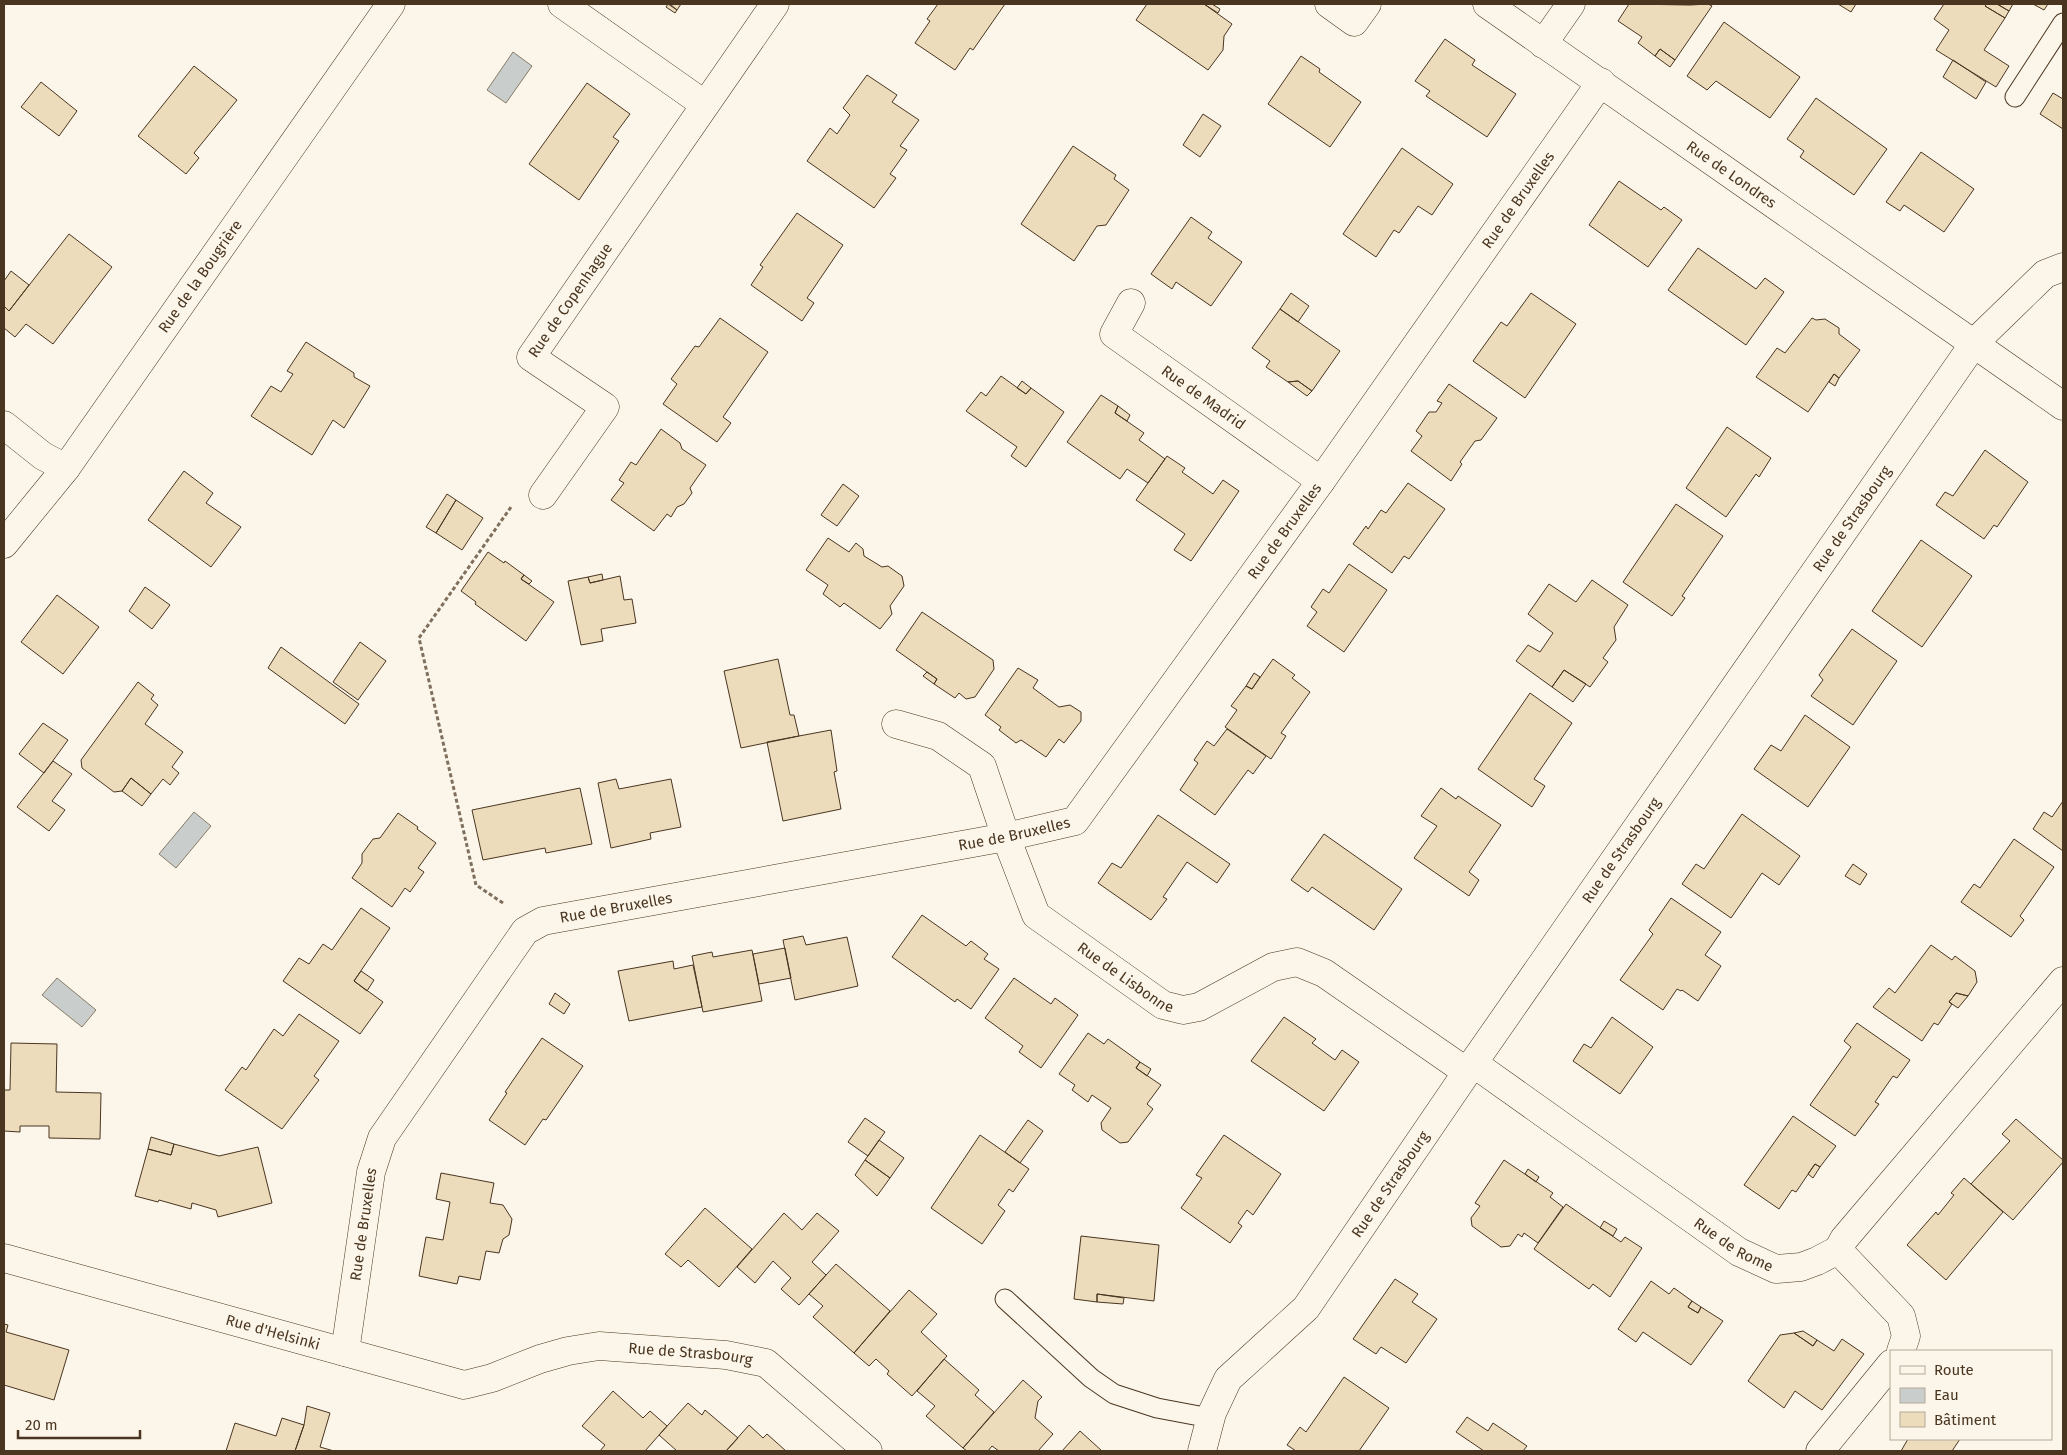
<svg xmlns="http://www.w3.org/2000/svg" width="2067" height="1455" viewBox="0 0 2067 1455" font-family="'Fira Sans',sans-serif">
	<style>
		.water { fill: #c9cecd; stroke: #887966 }
		.building { fill: #ecdcbc; stroke: #4a3520 }
		.lines { fill: none; stroke-linecap: round; stroke-linejoin: round }
		.service-casing { stroke: #4a3520; stroke-width: 21 }
		.minor-casing { stroke: #4a3520; stroke-width: 29 }
		.path { stroke: #7f6f5c; stroke-width: 3; stroke-dasharray: 4 2.5; stroke-linecap: butt }
		.service { stroke: #fbf6e9; stroke-width: 19 }
		.minor { stroke: #fbf6e9; stroke-width: 28 }
		.labels { text-anchor: middle; stroke-width: 4; stroke-linejoin: round; paint-order: stroke }
		.street-label { font-size: 15px; fill: #4a3520; stroke: #fbf6e9 }
	</style>
	<rect width="100%" height="100%" fill="#fbf6e9"/>
	<path class="water" d="M513 52 532 66 506 103 487 90Z
		M194 812 211 826 176 868 159 854Z
		M57 978 96 1010 82 1027 42 995Z"/>
	<path class="building" d="M668 4 677 10 675 13 666 7Z
		M670 4H681L677 10Z
		M938 4H1005L973 50 970 48 955 70 915 43 930 21 927 19Z
		M1147 4H1204L1232 24 1224 36 1223 50 1208 70 1136 20Z
		M1204 4H1212L1220 9 1218 13Z
		M1629 4 1690 5 1708 4 1712 6 1675 60 1660 49 1655 56 1638 43 1642 37 1618 21Z
		M1838 4H1856L1851 12Z
		M1944 4H1987L1985 6 2005 18 1984 50 2009 66 1996 87 1936 50 1949 30 1934 19Z
		M1987 4H1997L2009 11 2005 18 1985 6Z
		M1997 4H2013L2009 11Z
		M2033 4H2048L2044 10Z
		M1724 22 1800 77 1770 118 1716 81 1707 90 1687 76Z
		M1445 39 1475 60 1472 65 1516 94 1487 137 1426 96 1430 91 1415 81Z
		M1660 49 1675 60 1670 67 1655 56Z
		M1301 56 1320 69 1319 72 1361 102 1330 147 1268 104Z
		M1953 60 1986 82 1976 99 1943 77Z
		M194 66 237 100 194 153 199 158 186 174 138 136Z
		M867 75 897 95 892 102 919 120 900 146 907 150 890 174 896 178 874 208 807 161 830 128 837 134 850 115 843 108Z
		M41 82 77 111 59 136 21 107Z
		M587 83 630 114 613 137 619 141 579 200 529 164Z
		M2053 93 2063 99V129L2040 114Z
		M1816 98 1887 149 1854 195 1800 157 1804 151 1787 139Z
		M1203 114 1221 126 1200 157 1183 145Z
		M1073 146 1116 175 1114 179 1129 190 1106 225 1097 226 1074 261 1021 224Z
		M1402 148 1453 184 1432 215 1418 206 1399 233 1394 230 1376 257 1343 234Z
		M1921 152 1974 189 1944 232 1904 205 1900 211 1886 202Z
		M1619 181 1661 210 1664 207 1682 220 1648 267 1589 225Z
		M797 213 843 245 807 298 814 303 802 321 751 285 763 267 760 265Z
		M1191 217 1212 232 1208 238 1242 262 1211 306 1176 282 1172 289 1151 274Z
		M69 234 112 267 53 344 26 324 15 337 4 328V306L9 311Z
		M1698 248 1756 289 1765 278 1784 292 1746 345 1668 290Z
		M11 271 29 285 9 311 4 306V281Z
		M1291 293 1309 306 1298 322 1280 309Z
		M1531 293 1576 324 1525 398 1473 361 1501 322 1507 326Z
		M1280 309 1340 351 1312 391 1298 381 1288 382 1266 367 1270 361 1252 348Z
		M720 318 768 352 723 417 731 423 717 442 663 404 677 384 671 379 695 346 699 347Z
		M1812 318 1816 320 1825 319 1839 328V334L1860 350 1839 378 1834 374 1808 412 1756 377 1777 348 1785 353Z
		M306 342 354 373V377L370 386 344 428 333 420 312 455 251 416 271 386 281 392 293 374 287 371Z
		M1834 374 1839 378 1835 386 1829 382Z
		M1001 376 1026 394 1031 388 1064 412 1026 467 1011 456 1017 447 966 411 981 392 986 396Z
		M1022 381 1031 388 1026 394 1017 388Z
		M1298 381 1312 391 1307 396 1288 382Z
		M1449 384 1497 418 1481 440 1475 441 1460 462 1462 464 1451 481 1411 451 1422 436 1416 431 1429 412H1436L1442 403 1437 401Z
		M1101 395 1118 406 1115 413 1144 433 1139 440 1165 459 1148 483 1127 469 1120 479 1067 442Z
		M1118 406 1130 415 1127 421 1115 413Z
		M1727 427 1771 458 1759 477 1756 474 1726 517 1686 488Z
		M661 429 680 443 682 449 706 465 690 488 692 493 684 504 677 507 671 517 667 514 654 531 611 500 624 483 619 480 631 462 636 465Z
		M1985 450 2028 482 1997 527 1994 525 1984 539 1936 505 1945 492 1953 496Z
		M1167 456 1185 468 1182 472 1213 494 1223 480 1239 491 1191 561 1174 550 1185 534 1136 500Z
		M184 471 213 493 206 503 241 527 211 567 148 520Z
		M1408 483 1445 509 1409 559 1404 556 1392 573 1353 544 1366 526 1368 529 1381 510 1386 513Z
		M843 484 859 496 837 526 821 515Z
		M447 494 456 500 436 533 426 527Z
		M456 500 483 518 462 550 436 533Z
		M1676 504 1723 536 1682 596 1685 598 1672 616 1623 582Z
		M828 538 849 552 856 543 863 549 864 556 882 567 888 566 902 576 904 586 890 606 892 614 880 629 844 603 840 607 823 594 828 585 806 570Z
		M1921 540 1972 576 1922 647 1872 611Z
		M488 552 504 563 505 561 524 575 521 579 554 602 526 641 475 604 476 602 461 591Z
		M1349 564 1387 590 1344 652 1307 626 1317 612 1311 607 1323 589 1329 593Z
		M602 574 603 580 590 583 588 577Z
		M524 575 532 581 529 584 521 579Z
		M620 576 624 600 632 599 636 623 601 629 603 641 581 645 568 581 588 577 590 583Z
		M1592 580 1628 605 1614 627 1616 640 1603 658 1608 662 1590 687 1564 670 1552 687 1516 661 1528 645 1540 652 1553 633 1528 614 1549 584 1576 602Z
		M145 587 170 605 152 629 129 611Z
		M57 595 99 627 63 674 21 642Z
		M922 612 993 660 994 669 975 697 966 699 959 693 955 698 934 684 937 679 896 650Z
		M1852 629 1897 661 1853 725 1811 696 1823 680 1819 675Z
		M360 642 386 661 358 700 333 682Z
		M281 647 359 704 345 724 268 668Z
		M778 659 790 715H794L799 736 741 748 724 671Z
		M1273 659 1295 675 1292 678 1310 692 1281 733 1286 736 1271 759 1225 727 1237 710 1231 706 1246 686 1252 689Z
		M1018 668 1038 680 1033 688 1059 707 1070 705 1081 712V721L1064 743 1059 739 1046 757 1021 740 1016 743 999 730 1001 727 985 715Z
		M1564 670 1586 684 1573 702 1552 687Z
		M927 672 937 679 934 684 923 676Z
		M1254 673 1260 677 1252 689 1246 686Z
		M138 682 154 695 151 699 158 705 145 724 183 752 172 767 179 773 170 785 163 779 151 794 131 778 122 791 114 792 82 768 81 760Z
		M1530 693 1572 723 1534 779 1545 786 1532 807 1478 769Z
		M1805 715 1850 747 1808 807 1754 769 1771 745 1781 751Z
		M43 723 68 740 44 773 19 754Z
		M1227 729 1266 756 1253 774 1248 770 1215 815 1180 790 1198 763 1194 760 1207 741 1214 746Z
		M831 730 837 771 834 772 841 809 783 821 767 742Z
		M53 761 72 774 52 801 65 810 49 831 17 807Z
		M131 778 151 794 142 806 122 791Z
		M616 779 619 789 671 779 681 827 650 833 651 839 611 848 598 783Z
		M580 788 592 844 546 853 545 848 483 860 472 810Z
		M1441 788 1456 799 1458 796 1501 825 1469 872 1479 880 1469 896 1414 858 1437 826 1421 816Z
		M2063 801V851L2033 829 2044 812 2052 817Z
		M398 813 418 827 417 829 436 843 418 868 424 872 410 892 405 888 392 907 352 878 362 863V854L373 839 380 838Z
		M1742 814 1800 856 1779 885 1762 873 1731 918 1682 884 1696 864 1704 869Z
		M1158 815 1230 864 1217 883 1187 862 1163 897 1167 899 1151 920 1098 883 1112 863 1121 868Z
		M1324 834 1402 889 1374 930 1312 887 1308 892 1291 880Z
		M2014 839 2054 867 2020 916 2024 920 2011 937 1961 902 1974 884 1980 888Z
		M1853 864 1867 874 1860 885 1845 876Z
		M1671 898 1721 932 1705 955 1721 966 1698 1001 1682 990 1681 991 1677 989 1663 1010 1620 980 1653 934 1649 930Z
		M361 908 390 928 354 981 383 1002 360 1034 283 981 299 958 309 964 323 944 332 950Z
		M922 915 966 946 971 941 988 954 984 959 999 969 971 1009 957 999 955 1002 892 957Z
		M803 936 806 945 847 937 858 986 795 1000 783 940Z
		M1931 945 1952 960 1955 956 1975 971 1977 982 1968 996 1956 993 1949 1002 1952 1004 1938 1025 1934 1023 1922 1041 1873 1007 1889 988 1895 993Z
		M785 948 791 978 759 984 753 954Z
		M752 950 762 1001 703 1012 692 956 712 952 713 957Z
		M673 961 674 969 693 965 702 1007 629 1021 618 971Z
		M361 971 374 980 367 991 354 981Z
		M1014 978 1051 1004 1055 998 1078 1015 1041 1068 1019 1052 1023 1046 985 1018Z
		M555 993 570 1004 564 1014 549 1004Z
		M1956 993 1968 996 1958 1008 1949 1002Z
		M299 1014 339 1041 314 1076 319 1080 282 1129 225 1090 242 1067 246 1070 274 1029 283 1036Z
		M1284 1017 1316 1039 1312 1043 1335 1060 1342 1050 1359 1062 1324 1111 1251 1061Z
		M1612 1017 1653 1047 1620 1094 1573 1061 1584 1044 1591 1048Z
		M1857 1023 1910 1060 1897 1078 1893 1076 1875 1102 1879 1104 1855 1136 1810 1105 1851 1047 1844 1041Z
		M1088 1033 1104 1044 1108 1039 1140 1062 1136 1068 1161 1085 1147 1104 1153 1109 1128 1142 1120 1143 1102 1130 1101 1123 1111 1108 1092 1095 1088 1102 1072 1090 1075 1085 1059 1074Z
		M542 1038 583 1066 546 1120 543 1119 525 1145 489 1120 507 1093 505 1092Z
		M11 1043 57 1044 56 1092 101 1093 100 1139 49 1138V1126H20V1132L4 1131V1090H10Z
		M1140 1062 1151 1069 1147 1076 1136 1068Z
		M1793 1116 1836 1146 1820 1167 1815 1164 1796 1192 1792 1190 1779 1209 1744 1185Z
		M865 1118 885 1132 868 1156 848 1142Z
		M2016 1119 2063 1160V1162L2013 1220 1971 1184 2010 1141 2002 1134Z
		M1028 1120 1043 1131 1020 1163 1005 1152Z
		M980 1135 1029 1169 1013 1192 1009 1189 998 1205 1005 1211 982 1244 931 1208Z
		M1224 1135 1281 1174 1253 1215 1247 1210 1238 1223 1242 1226 1230 1243 1181 1208 1202 1178 1196 1175Z
		M151 1137 174 1144 171 1155 148 1149Z
		M879 1140 904 1158 890 1178 865 1160Z
		M174 1144 219 1156 258 1147 272 1203 218 1217 216 1210 192 1203 191 1209 159 1200 158 1202 135 1196 148 1149 171 1155Z
		M865 1160 890 1178 877 1196 855 1175Z
		M1504 1160 1553 1193 1550 1197 1563 1207 1538 1243 1524 1233 1522 1237 1518 1234 1510 1246 1501 1247 1472 1226 1471 1218 1480 1206 1475 1203Z
		M1815 1164 1820 1167 1813 1178 1808 1174Z
		M1528 1169 1539 1177 1536 1182 1525 1174Z
		M441 1173 494 1183 490 1203 503 1205 512 1219 509 1235 503 1239 499 1253 486 1251 480 1280 459 1276 457 1284 419 1276 426 1237 443 1240 450 1202 436 1199Z
		M1964 1178 2003 1212 1946 1280 1907 1245 1936 1212 1938 1215 1954 1195 1951 1193Z
		M1566 1204 1621 1242 1625 1237 1642 1248 1610 1297 1593 1284 1589 1289 1534 1249Z
		M705 1208 752 1249 719 1287 688 1260 681 1267 665 1254Z
		M784 1213 802 1230 817 1213 839 1231 812 1262 826 1275 799 1305 781 1289 791 1278 773 1261 755 1283 737 1267Z
		M1604 1221 1617 1229 1613 1236 1600 1228Z
		M1081 1236 1159 1245 1154 1301 1097 1294V1302L1074 1299Z
		M836 1264 890 1311 854 1353 813 1317 823 1306 809 1294Z
		M1395 1279 1418 1294 1412 1302 1437 1319 1406 1363 1381 1347 1376 1354 1353 1339Z
		M1651 1281 1669 1294 1674 1288 1692 1301 1688 1307 1698 1313 1701 1307 1723 1321 1691 1365 1643 1332 1636 1342 1618 1329Z
		M909 1290 937 1314 921 1332 947 1356 912 1396 887 1374 889 1371 876 1359 869 1366 854 1353Z
		M1097 1294 1124 1298 1123 1304 1097 1302Z
		M1692 1301 1701 1307 1698 1313 1688 1307Z
		M4 1324 8 1325 6 1332 69 1350 54 1400 4 1385Z
		M1803 1331 1817 1340 1813 1346 1794 1333Z
		M1794 1333 1813 1346 1817 1340 1834 1351 1842 1339 1864 1354 1822 1410 1795 1391 1784 1408 1748 1381 1780 1335Z
		M944 1359 979 1390 975 1395 994 1412 963 1448 926 1416 935 1406 917 1391Z
		M1344 1377 1389 1408 1359 1451H1296L1287 1445 1300 1427 1306 1432Z
		M1023 1380 1042 1397 1038 1401 1035 1418 1053 1434 1038 1451H999L992 1446 988 1451H967L963 1448Z
		M613 1391 643 1418 650 1411 667 1426 645 1451H600L605 1445 582 1426Z
		M688 1403 702 1415 705 1410 738 1438 726 1451H677L659 1435Z
		M307 1406 330 1413 320 1447 334 1451H295L304 1425Z
		M1467 1417 1488 1431 1493 1423 1527 1446 1523 1451H1484L1456 1432Z
		M282 1418 304 1425 295 1451H226L235 1423 276 1436Z
		M749 1425 763 1438 767 1434 786 1451H726Z
		M1080 1431 1102 1451H1062Z
		M1908 1439H1960L1952 1451H1901Z"/>
	<g class="lines">
		<g class="service-casing">
			<path id="service" d="M2015 97 2063 23
				M1005 1299 1091 1378 1114 1394 1157 1408 1210 1418"/>
		</g>
		<g class="minor-casing">
			<g id="minor">
				<path d="M562 4 704 104"/>
				<path d="M1329 4 1354 22 1367 4"/>
				<path id="s1" d="M1487 4 2063 406"/>
				<path d="M1543 44 1571 4"/>
				<path id="s2" d="M1131 303 1114 334 1321 481"/>
				<path d="M4 425 43 456 66 468"/>
				<path id="s3" d="M543 495 605 407 531 357 775 4"/>
				<path id="s4" d="M4 544 66 468 391 4"/>
				<path id="s5" d="M896 724 938 736 982 766 1006 837 1036 915 1163 1005 1183 1010 1199 1007 1273 967 1297 962 1324 973 1467 1072"/>
				<path id="s6" d="M1473 1063 1739 1252 1776 1269 1801 1267 1817 1261 1838 1250 1844 1239 2063 981"/>
				<path d="M1838 1250 1901 1316 1906 1336 1901 1351"/>
				<path id="s7" d="M4 1258 464 1385 492 1378 540 1359 568 1351 599 1346 726 1355 766 1363 868 1451"/>
				<path id="s8" d="M345 1352 371 1172 382 1138 525 931 543 921 1006 837 1075 821 1321 481 1601 82"/>
				<path id="s9" d="M1202 1451 1212 1413 1228 1379 1306 1308 1467 1072 1975 342 2045 274 2063 267"/>
				<path d="M1820 1451 1891 1364"/>
			</g>
		</g>
		<path class="path" d="M503 903 476 885 419 638 511 507"/>
		<use href="#service" class="service"/>
		<use href="#minor" class="minor"/>
	</g>
	<g class="labels">
		<g class="street-label">
			<text dy="5" stroke="none"><textPath href="#s1" startOffset="298">Rue de Londres</textPath></text>
			<text dy="5" stroke="none"><textPath href="#s8" startOffset="1794">Rue de Bruxelles</textPath></text>
			<text dy="5" stroke="none"><textPath href="#s4" startOffset="332">Rue de la Bougrière</textPath></text>
			<text dy="5" stroke="none"><textPath href="#s3" startOffset="266">Rue de Copenhague</textPath></text>
			<text dy="5" stroke="none"><textPath href="#s2" startOffset="145">Rue de Madrid</textPath></text>
			<text dy="5" stroke="none"><textPath href="#s9" startOffset="1142">Rue de Strasbourg</textPath></text>
			<text dy="5" stroke="none"><textPath href="#s8" startOffset="1389">Rue de Bruxelles</textPath></text>
			<text dy="5" stroke="none"><textPath href="#s8" startOffset="969">Rue de Bruxelles</textPath></text>
			<text dy="5" stroke="none"><textPath href="#s9" startOffset="738">Rue de Strasbourg</textPath></text>
			<text dy="5" stroke="none"><textPath href="#s8" startOffset="564">Rue de Bruxelles</textPath></text>
			<text dy="5" stroke="none"><textPath href="#s5" startOffset="365">Rue de Lisbonne</textPath></text>
			<text dy="5" stroke="none"><textPath href="#s9" startOffset="332">Rue de Strasbourg</textPath></text>
			<text dy="5" stroke="none"><textPath href="#s8" startOffset="129">Rue de Bruxelles</textPath></text>
			<text dy="5" stroke="none"><textPath href="#s6" startOffset="318">Rue de Rome</textPath></text>
			<text dy="5" stroke="none"><textPath href="#s7" startOffset="279">Rue d'Helsinki</textPath></text>
			<text dy="5" stroke="none"><textPath href="#s7" startOffset="710">Rue de Strasbourg</textPath></text>
		</g>
	</g>
	<rect width="2067" height="1455" fill="none" stroke="#4a3520" stroke-width="10"/>
	<rect x="1890" y="1350" width="162" height="90" fill="#fbf6e9" stroke="#b4a999"/>
	<rect x="1900" y="1366" width="25" height="8" fill="#fbf6e9" stroke="#b4a999"/>
	<text x="1934" y="1375" font-size="15" fill="#4a3520">Route</text>
	<rect x="1900" y="1388" width="25" height="15" fill="#c9cecd" stroke="#b4a999"/>
	<text x="1934" y="1400" font-size="15" fill="#4a3520">Eau</text>
	<rect x="1900" y="1412" width="25" height="15" fill="#ecdcbc" stroke="#b4a999"/>
	<text x="1934" y="1425" font-size="15" fill="#4a3520">Bâtiment</text>
	<path d="M18 1430v8h122v-8" fill="none" stroke="#4a3520" stroke-width="2.5"/>
	<text x="25" y="1430" font-size="15" fill="#4a3520" stroke="#fbf6e9" stroke-width="4" paint-order="stroke">20 m</text>
</svg>
